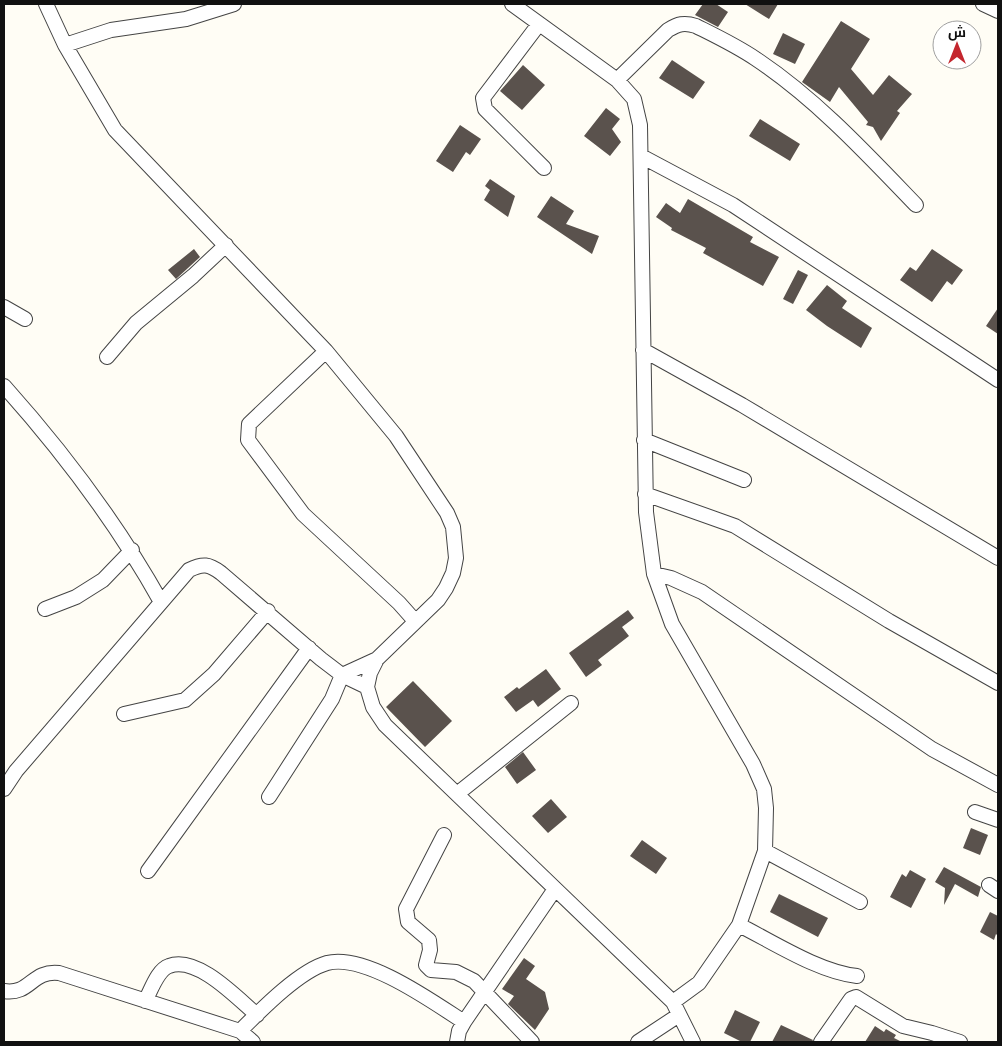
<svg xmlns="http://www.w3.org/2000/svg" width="1002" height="1046" viewBox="0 0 1002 1046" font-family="Spectral,Cairo,serif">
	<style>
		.building { fill: #5a524d }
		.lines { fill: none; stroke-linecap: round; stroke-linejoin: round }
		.minor-casing { stroke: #444; stroke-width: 16 }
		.minor { stroke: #fff; stroke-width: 14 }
	</style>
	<rect width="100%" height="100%" fill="#fffdf5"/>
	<path class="building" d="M703 4H716L728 12 718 27 695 15Z
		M745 4H778L769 19Z
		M841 21 870 39 851 69 873 95 889 75 912 94 897 111 900 113 881 141 873 127 866 125 868 122 839 87 830 102 802 82Z
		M783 33 805 44 795 64 773 54Z
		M672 60 705 82 693 99 659 78Z
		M523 65 545 85 522 110 500 91Z
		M606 108 620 119 612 129 621 142 610 156 584 136Z
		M760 119 800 144 790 161 749 136Z
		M460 125 481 139 470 155 466 152 453 172 436 161Z
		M490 179 515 196 508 217 484 200 490 190 485 186Z
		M551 196 574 211 566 224 599 236 592 254 537 217Z
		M688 199 753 237 750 242 779 257 763 286 703 253 706 248 671 230 672 228 656 217 666 203 680 213Z
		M194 249 200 257 176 279 168 270Z
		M932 249 963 270 952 285 947 281 932 302 900 280 910 267 916 271Z
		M798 270 808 275 793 304 783 299Z
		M827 285 847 301 842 308 872 328 861 348 827 326 806 310Z
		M998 308V334L986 326Z
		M628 610 634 618 622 627 629 636 598 660 602 665 586 677 569 653Z
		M546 669 561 689 538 707 533 700 516 712 504 697 517 687 519 689Z
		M413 681 452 721 425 747 386 707Z
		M523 752 536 770 517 784 505 767Z
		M551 799 567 817 548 833 532 816Z
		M971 828 988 835 980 855 963 848Z
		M642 840 667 858 656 874 630 856Z
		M944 867 981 887 978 897 955 884 944 905 945 888 935 882Z
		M910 870 926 879 911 908 890 897 902 874 906 877Z
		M779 894 828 918 818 937 770 912Z
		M990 912 998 916V936L996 934 994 940 980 932Z
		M524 958 535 966 526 979 545 992 549 1009 535 1030 508 1004 514 996 502 989Z
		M735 1010 760 1022 750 1042H742L724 1033Z
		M781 1025 813 1040 812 1042H772Z
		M875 1026 884 1032 886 1029 896 1035 894 1038 902 1042H865Z"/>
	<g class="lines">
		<g class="minor-casing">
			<path id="minor" d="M46 4 65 45 115 130 326 351 396 436 447 513 453 527 456 558 453 573 446 588 438 600 377 659 370 673 367 687 373 707 385 725 673 1002 693 1042
				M512 4 617 80 634 99 640 125 646 512 654 574 672 624 753 764 764 789 766 808 765 851 739 925 699 983 673 1002
				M983 4 998 11
				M539 24 483 98 485 109 544 168
				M65 45 111 30 186 19 234 4
				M617 80 668 30C678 24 684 22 696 26 716 36 737 46 756 59 816 99 866 153 916 205
				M641 156 733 205 998 380
				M4 307 25 319
				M643 350 742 405 998 558
				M326 351 249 424 248 440 303 514 399 603 415 621
				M107 357 136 323 193 276 226 245
				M4 386C63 452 118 525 161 602
				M644 440 744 480
				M645 494 735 526 889 621 998 683
				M654 574 671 578 702 592 932 749 998 785
				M45 609 76 597 103 580 132 550
				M124 714 185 700 214 674 268 611
				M4 789 16 771 189 570C203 563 209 564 221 573L321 659 342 675 367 687
				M457 794 571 703
				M269 797 332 699 342 675 377 659
				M975 812 998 820
				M444 835 406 909 408 922 429 940 430 950 426 965 431 970 456 972 474 981 532 1042
				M765 851 860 902
				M148 871 309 648
				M989 885 998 891
				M739 925C773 942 819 972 857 976
				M4 991C31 995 31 970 59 973L240 1031 253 1042
				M145 1001C151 991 157 970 169 966 197 955 237 998 257 1015
				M240 1031C261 1010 299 971 327 963 365 953 433 1002 464 1022
				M457 1042 459 1031 464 1022 555 889
				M638 1042 679 1015
				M821 1042 851 999 856 997 903 1026 932 1033 960 1042"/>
		</g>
		<use href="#minor" class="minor"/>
	</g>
	<rect width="1002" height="1046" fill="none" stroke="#111111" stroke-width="10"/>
	<g transform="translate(957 45)"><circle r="24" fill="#ffffff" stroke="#a0a0a0"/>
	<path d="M0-4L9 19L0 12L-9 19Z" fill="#c4262e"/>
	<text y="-8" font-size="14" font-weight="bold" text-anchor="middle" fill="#111111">ش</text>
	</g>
</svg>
